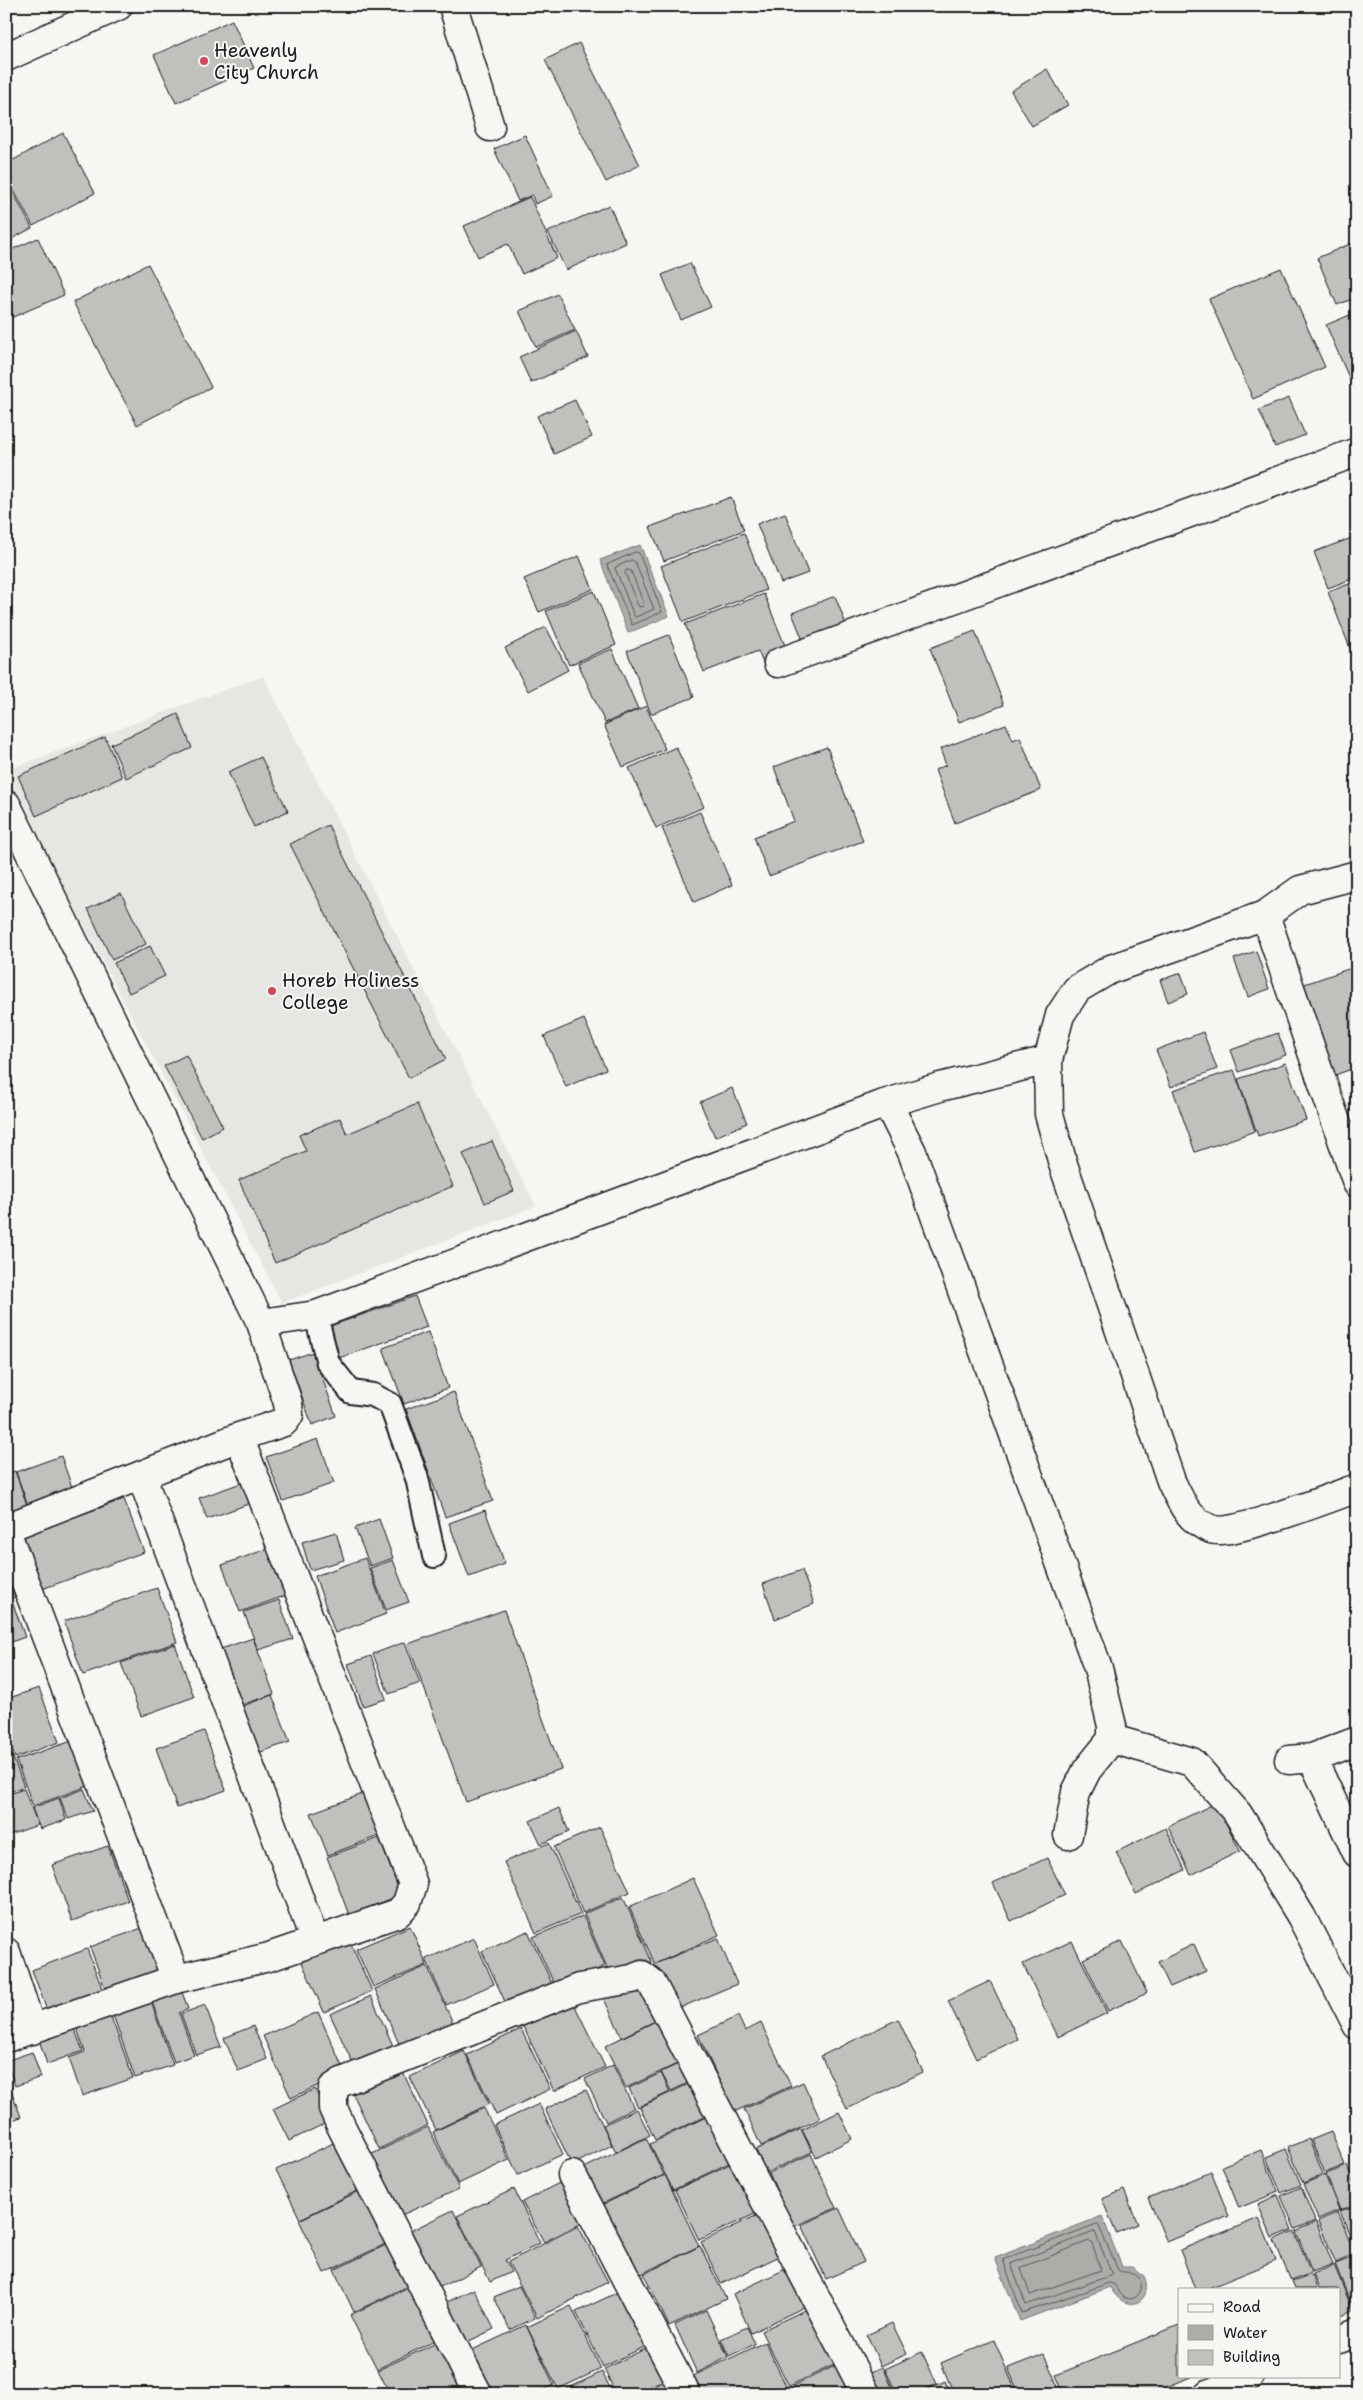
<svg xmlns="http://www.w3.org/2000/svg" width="1363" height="2400" viewBox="0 0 1363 2400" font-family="'Shantell Sans',sans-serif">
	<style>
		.built { fill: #e6e6e2 }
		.water { fill: #acaca9; stroke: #727271 }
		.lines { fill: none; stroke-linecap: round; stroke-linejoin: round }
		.shore { stroke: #565654; stroke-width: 1 }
		.building { fill: #c0c0bd; stroke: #1c1c1c }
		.lane-casing { stroke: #1c1c1c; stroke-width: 26 }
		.street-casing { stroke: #1c1c1c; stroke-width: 31 }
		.lane { stroke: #f6f6f2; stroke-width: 22 }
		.street { stroke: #f6f6f2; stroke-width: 28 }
		.poi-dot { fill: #d1495b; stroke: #f6f6f2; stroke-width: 2 }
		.labels { text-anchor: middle; stroke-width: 4; stroke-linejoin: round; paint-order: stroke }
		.poi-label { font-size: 19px; fill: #1c1c1c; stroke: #f6f6f2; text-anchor: start }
	</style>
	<rect width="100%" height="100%" fill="#f6f6f2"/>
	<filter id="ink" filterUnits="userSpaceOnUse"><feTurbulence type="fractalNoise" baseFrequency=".02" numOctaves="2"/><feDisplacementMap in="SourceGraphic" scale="10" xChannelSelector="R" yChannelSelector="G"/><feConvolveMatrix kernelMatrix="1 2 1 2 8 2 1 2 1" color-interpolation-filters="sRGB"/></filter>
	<g filter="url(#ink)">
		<path class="built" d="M263 676 536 1206 282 1303 6 777V770Z"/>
		<path class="water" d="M640 545 669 616 628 633 600 560Z
			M1102 2216 1122 2267H1132L1144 2276C1155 2303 1125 2316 1110 2287L1020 2321 995 2258Z"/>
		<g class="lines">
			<path class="shore" d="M636 552 639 553 662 612 632 625 607 565Z
				M632 560 635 562 654 609 636 617 634 616 615 568Z
				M627 570 631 571 644 604 642 607 638 606 625 573Z
				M1098 2224 1118 2270C1124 2274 1130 2270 1136 2275 1148 2285 1138 2305 1123 2297 1118 2294 1117 2288 1114 2284L1109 2283 1022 2313 1003 2260Z
				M1095 2232 1112 2275 1026 2305 1011 2264Z
				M1090 2241 1092 2243 1101 2270 1030 2295 1021 2268Z"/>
		</g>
		<path class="building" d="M232 20 254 68 176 103 154 55Z
			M579 43 640 165 606 182 545 60Z
			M1047 69 1068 105 1032 126 1011 91Z
			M63 133 95 193 33 226 6 176V164Z
			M525 135 553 196 535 204 532 195 518 201 494 149Z
			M6 179 32 228 6 242Z
			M530 197 557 258 522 274 508 244 478 257 464 226Z
			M609 205 626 243 566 270 548 232Z
			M38 238 64 295 6 320V252Z
			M1357 241V297L1337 305 1317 258Z
			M690 263 711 307 681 320 662 275Z
			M148 264 211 387 137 425 73 302Z
			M1281 268 1325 367 1253 399 1209 299Z
			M558 294 575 330 536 347 519 311Z
			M1357 312V386L1353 387 1326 325Z
			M576 331 588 357 531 383 519 357Z
			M1289 398 1305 435 1275 447 1259 410Z
			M575 400 592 437 554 454 537 416Z
			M731 497 744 530 664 561 650 527Z
			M785 513 808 573 781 583 757 524Z
			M744 533 766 590 683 622 661 566Z
			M1357 536V577L1328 588 1314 552Z
			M579 556 593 589 539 612 524 579Z
			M1357 581V666L1328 592Z
			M594 591 616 645 569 665 546 611Z
			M764 594 788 653 763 663 758 651 704 672 685 624Z
			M835 596 847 627 804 643 792 613Z
			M546 627 568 670 528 691 505 648Z
			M975 631 1004 705 959 722 930 648Z
			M669 635 694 697 651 714 627 651Z
			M612 649 638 709 605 723 578 663Z
			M646 706 665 749 623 767 604 725Z
			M178 714 192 748 126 778 111 744Z
			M1006 724 1013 740 1020 737 1041 790 955 823 935 770 946 765 940 749Z
			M105 737 122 777 36 816 18 776Z
			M676 747 704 807 656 828 629 768Z
			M827 747 863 841 769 876 754 837 794 821 774 767Z
			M261 757 288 811 254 827 228 772Z
			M700 812 732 885 694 902 662 828Z
			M328 825 446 1059 409 1078 290 844Z
			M121 893 146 944 112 960 88 909Z
			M150 946 165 976 129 993 114 963Z
			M1256 951 1269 989 1248 997 1234 959Z
			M1357 966V1067L1327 1078 1296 987Z
			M1181 973 1188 994 1168 1002 1160 980Z
			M584 1019 606 1069 566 1087 544 1036Z
			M1203 1032 1217 1069 1171 1087 1156 1050Z
			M1278 1033 1286 1055 1239 1072 1231 1050Z
			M186 1055 223 1127 202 1138 164 1066Z
			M1286 1063 1306 1120 1258 1136 1238 1079Z
			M1234 1070 1255 1131 1195 1152 1173 1090Z
			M732 1088 747 1123 715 1137 700 1102Z
			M417 1104 453 1186 275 1263 239 1180 306 1151 299 1135 340 1118 347 1134Z
			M492 1141 514 1191 485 1203 463 1154Z
			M415 1296 427 1327 333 1360 322 1329Z
			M428 1332 448 1388 404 1404 383 1348Z
			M313 1352 336 1416 312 1425 289 1360Z
			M454 1392 493 1501 445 1517 406 1409Z
			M318 1439 334 1483 283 1501 266 1457Z
			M61 1456 73 1490 28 1506 16 1472Z
			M15 1471 28 1508 6 1515V1474Z
			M244 1482 251 1503 207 1519 199 1498Z
			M124 1499 144 1552 42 1589 22 1536Z
			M485 1510 505 1564 469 1577 449 1523Z
			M379 1519 393 1558 370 1566 355 1528Z
			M336 1532 344 1560 310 1570 302 1542Z
			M270 1548 287 1595 240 1612 222 1565Z
			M365 1558 386 1614 335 1633 315 1576Z
			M6 1560 19 1596 6 1600Z
			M393 1560 409 1602 386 1610 370 1568Z
			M802 1570 814 1604 775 1619 763 1584Z
			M157 1588 177 1642 83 1675 64 1621Z
			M279 1600 293 1639 258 1650 244 1612Z
			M12 1601 25 1637 6 1644V1603Z
			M504 1610 561 1769 466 1802 408 1644Z
			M253 1638 274 1694 232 1708 212 1652Z
			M405 1642 420 1683 389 1694 373 1654Z
			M175 1644 194 1697 141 1716 121 1663Z
			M371 1656 386 1699 363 1706 348 1664Z
			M39 1688 59 1742 15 1758 6 1733V1699Z
			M272 1695 290 1742 252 1755 235 1709Z
			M204 1731 226 1790 177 1808 156 1748Z
			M6 1739 24 1787 6 1793Z
			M72 1741 88 1786 33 1806 16 1760Z
			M24 1789 38 1825 6 1836V1795Z
			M84 1789 93 1811 68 1819 60 1798Z
			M365 1793 381 1835 328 1855 311 1813Z
			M59 1798 66 1820 40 1829 32 1808Z
			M1216 1803 1240 1851 1191 1875 1168 1826Z
			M559 1808 569 1832 541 1844 530 1821Z
			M600 1827 630 1892 583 1913 554 1847Z
			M1166 1828 1185 1870 1136 1894 1116 1852Z
			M379 1838 401 1895 349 1915 327 1857Z
			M549 1843 581 1914 536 1933 504 1862Z
			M108 1846 128 1901 72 1921 52 1865Z
			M1047 1858 1065 1895 1011 1921 993 1883Z
			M693 1878 719 1935 655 1964 629 1907Z
			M623 1897 652 1962 612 1979 584 1914Z
			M583 1916 605 1966 556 1988 533 1937Z
			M410 1926 427 1965 373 1987 356 1949Z
			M142 1928 159 1973 106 1991 90 1947Z
			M528 1931 552 1984 506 2004 482 1951Z
			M348 1937 372 1991 324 2012 300 1958Z
			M474 1938 494 1984 446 2005 426 1959Z
			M718 1938 737 1984 672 2011 652 1965Z
			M1072 1941 1107 2013 1058 2037 1023 1964Z
			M1122 1941 1147 1993 1108 2011 1083 1959Z
			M1194 1944 1206 1971 1170 1987 1158 1962Z
			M87 1949 105 1996 49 2016 32 1970Z
			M427 1966 453 2023 400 2046 375 1989Z
			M641 1981 659 2019 622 2037 604 1999Z
			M990 1981 1018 2039 976 2059 948 2001Z
			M181 1989 188 2009 179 2013 194 2055 174 2062 151 1999Z
			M371 1996 394 2048 354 2066 330 2014Z
			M150 1999 173 2065 135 2078 112 2012Z
			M573 2002 605 2067 554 2091 523 2026Z
			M205 2005 221 2047 196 2055 181 2014Z
			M318 2012 345 2073 291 2098 263 2036Z
			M110 2014 133 2078 82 2096 69 2058 85 2052 76 2026Z
			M738 2016 745 2031 761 2023 791 2086 734 2112 698 2035Z
			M660 2019 681 2062 626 2088 605 2046Z
			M898 2019 923 2072 847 2109 821 2056Z
			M253 2026 267 2059 238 2071 224 2038Z
			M74 2028 83 2051 47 2064 39 2040Z
			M521 2029 550 2089 496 2115 467 2055Z
			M464 2051 489 2104 436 2130 410 2077Z
			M32 2052 41 2077 15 2086 6 2061Z
			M685 2061 694 2080 671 2091 661 2072Z
			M399 2064 428 2125 379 2149 350 2087Z
			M613 2065 634 2108 606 2122 585 2079Z
			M661 2073 670 2092 638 2107 629 2088Z
			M6 2076 21 2117 6 2122Z
			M695 2081 711 2114 655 2140 640 2107Z
			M803 2082 820 2119 761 2146 744 2109Z
			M315 2089 330 2121 289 2141 273 2109Z
			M586 2090 612 2145 572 2165 545 2109Z
			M539 2104 563 2154 518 2175 494 2125Z
			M484 2108 509 2160 458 2184 433 2132Z
			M637 2109 650 2135 616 2152 603 2125Z
			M839 2112 852 2139 816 2157 802 2130Z
			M712 2114 735 2160 673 2190 650 2144Z
			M428 2127 459 2189 395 2218 366 2157Z
			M801 2129 812 2152 765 2173 755 2150Z
			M1331 2132 1345 2165 1325 2173 1311 2140Z
			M646 2138 664 2175 597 2206 580 2170Z
			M342 2139 365 2187 300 2219 276 2170Z
			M1309 2139 1323 2174 1303 2183 1288 2147Z
			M1286 2149 1301 2185 1281 2193 1266 2157Z
			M1261 2150 1278 2192 1239 2208 1222 2166Z
			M811 2154 836 2208 793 2227 769 2173Z
			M736 2161 761 2211 699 2240 675 2190Z
			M1347 2166 1357 2190V2204L1340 2210 1326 2174Z
			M1211 2172 1229 2216 1167 2242 1148 2198Z
			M665 2175 699 2246 637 2276 602 2205Z
			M1325 2175 1339 2210 1318 2219 1303 2184Z
			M571 2177 592 2218 544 2242 522 2202Z
			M370 2186 396 2239 324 2273 299 2220Z
			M1301 2187 1315 2221 1295 2229 1281 2196Z
			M514 2189 540 2243 505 2260 511 2272 490 2282 457 2216Z
			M1124 2190 1138 2224 1116 2233 1102 2199Z
			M1278 2195 1292 2230 1272 2238 1258 2204Z
			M1357 2205V2253L1340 2211Z
			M839 2208 864 2262 826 2279 801 2225Z
			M453 2210 481 2267 434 2290 406 2233Z
			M764 2212 784 2254 721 2284 701 2242Z
			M1338 2212 1355 2254 1336 2263 1318 2221Z
			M1259 2218 1276 2261 1206 2289H1195L1180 2250Z
			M1316 2222 1333 2264 1312 2272 1296 2231Z
			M578 2226 608 2282 537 2318 508 2262Z
			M1294 2231 1311 2273 1291 2281 1274 2240Z
			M396 2240 416 2282 354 2312 334 2270Z
			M700 2246 726 2299 669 2326 644 2274Z
			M1357 2256V2310L1354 2311 1335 2264Z
			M1334 2265 1353 2311 1339 2317V2289H1319L1313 2274Z
			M788 2268 806 2306 751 2333 733 2294Z
			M1312 2275 1317 2289H1295L1292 2282Z
			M417 2283 443 2337 377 2369 350 2315Z
			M519 2286 535 2318 510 2330 494 2297Z
			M629 2287 656 2341 603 2367 576 2312Z
			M474 2289 494 2329 465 2343 445 2303Z
			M571 2306 601 2369 558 2389 527 2327Z
			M811 2307 838 2363 789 2386 761 2331Z
			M706 2310 728 2357 697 2373 675 2325Z
			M892 2323 907 2354 881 2366 867 2335Z
			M526 2325 554 2385 536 2394H487L468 2352Z
			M1179 2325V2376H1193L1150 2394H1064L1056 2375Z
			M747 2327 755 2344 729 2356 721 2339Z
			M443 2340 467 2389 457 2394H390L378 2370Z
			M994 2340 1017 2394H954L941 2363Z
			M765 2342 788 2390 780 2394H702L693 2376Z
			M657 2343 673 2375 634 2394H616L604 2369Z
			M922 2352 937 2384 916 2394H897L885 2369Z
			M1044 2354 1061 2394H1019L1008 2368Z
			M837 2365 851 2394H797L793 2386Z
			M883 2367 895 2394H874L866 2374Z
			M602 2372 613 2394H556Z
			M675 2376 683 2394H638Z
			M945 2381 951 2394H917Z"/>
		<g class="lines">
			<g class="lane-casing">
				<path id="lane" d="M316 1315 328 1363 351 1392 373 1395 390 1404 417 1478 434 1556"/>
			</g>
			<g class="street-casing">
				<path id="street" d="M453 6 490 127
					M6 57 118 6
					M778 663 1357 452
					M6 804 261 1323 316 1315 884 1104 893 1114 912 1152 1098 1668 1112 1726V1739L1087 1770 1076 1792 1068 1835
					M1265 915 1300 890 1357 875
					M884 1104 940 1087 1048 1060
					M1357 1183 1265 915 1111 969 1077 989 1060 1015 1048 1060 1049 1114 1063 1164 1171 1481C1181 1502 1188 1520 1211 1529 1230 1537 1332 1497 1357 1488
					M141 1475 315 1941
					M6 1528 239 1437 284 1422 289 1415 288 1403 261 1323
					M6 1531 176 1979
					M1112 1739 1192 1762 1238 1814 1301 1916 1357 2025
					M1312 1758 1357 1853
					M1289 1760 1312 1758 1357 1741
					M6 1952 32 2030
					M6 2038 176 1979 269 1957 398 1913 407 1903 413 1884 239 1437
					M572 2175 686 2394
					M1339 2339 1357 2332
					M478 2394 341 2126 333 2108V2088L342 2082 579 1988 632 1979 642 1975 651 1982 866 2394
					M1208 2394 1250 2376"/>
			</g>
			<use href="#lane" class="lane"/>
			<use href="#street" class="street"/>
		</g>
	</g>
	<g class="poi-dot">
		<circle cx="204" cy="61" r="5"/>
		<circle cx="272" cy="991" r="5"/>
	</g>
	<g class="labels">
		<g class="poi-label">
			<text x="214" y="57">Heavenly<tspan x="214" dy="22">City Church</tspan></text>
			<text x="282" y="987">Horeb Holiness<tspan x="282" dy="22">College</tspan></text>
		</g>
	</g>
	<rect width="1363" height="2400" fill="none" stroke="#f6f6f2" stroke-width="25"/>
	<rect x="12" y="12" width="1338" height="2375" fill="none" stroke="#1c1c1c" stroke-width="2" filter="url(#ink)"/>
	<rect x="1178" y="2288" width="162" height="90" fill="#f6f6f2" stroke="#9f9f9c"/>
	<rect x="1188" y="2304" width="25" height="8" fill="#f6f6f2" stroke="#9f9f9c"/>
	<text x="1223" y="2312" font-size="15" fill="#1c1c1c">Road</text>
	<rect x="1188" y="2325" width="25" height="15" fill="#acaca9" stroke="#9f9f9c"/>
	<text x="1223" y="2338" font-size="15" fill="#1c1c1c">Water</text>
	<rect x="1188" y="2350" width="25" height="15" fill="#c0c0bd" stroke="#9f9f9c"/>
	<text x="1223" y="2362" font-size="15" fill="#1c1c1c">Building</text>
</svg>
